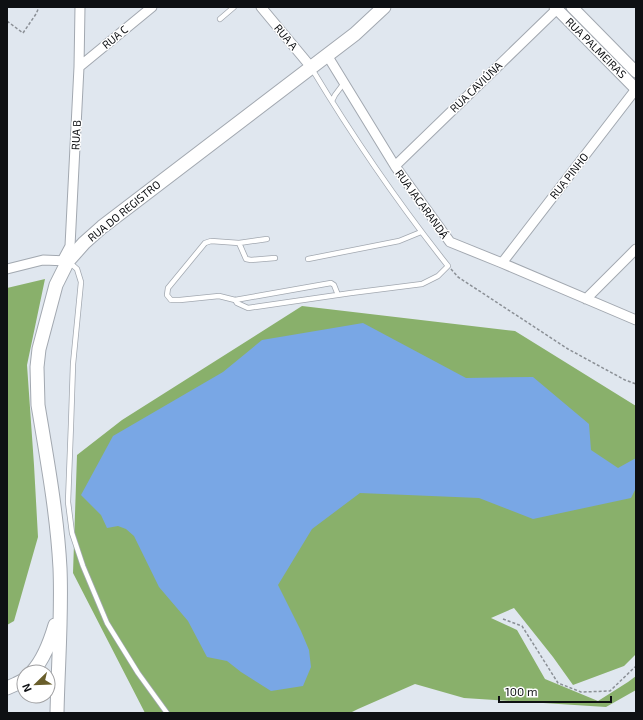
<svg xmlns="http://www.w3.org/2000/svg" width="643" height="720" viewBox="0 0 643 720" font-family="'Exo 2',sans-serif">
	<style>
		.forest { fill: #89b06b }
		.water { fill: #79a7e5 }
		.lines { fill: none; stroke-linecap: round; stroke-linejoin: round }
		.service-casing { stroke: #a2a8b0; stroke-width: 6 }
		.minor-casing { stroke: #a2a8b0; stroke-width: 11 }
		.tertiary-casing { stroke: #a2a8b0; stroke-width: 13 }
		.secondary-casing { stroke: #a2a8b0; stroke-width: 15 }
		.path { stroke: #8b9096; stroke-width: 1.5; stroke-dasharray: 3 2; stroke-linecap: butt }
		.service { stroke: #fff; stroke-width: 4.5 }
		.minor { stroke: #fff; stroke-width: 9 }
		.tertiary { stroke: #fff; stroke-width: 11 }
		.secondary { stroke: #fff; stroke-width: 13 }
		.labels { text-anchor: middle; stroke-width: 3; stroke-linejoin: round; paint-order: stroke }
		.street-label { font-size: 11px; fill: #0e1013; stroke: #fff }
	</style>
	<rect width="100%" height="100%" fill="#e0e7ef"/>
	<path class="forest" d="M45 279 27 365 34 465 38 537 14 621 7 625V288Z
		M302 306 515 331 636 406V654L624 666 573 685 553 657 514 608 491 618 517 630 545 679 598 701 628 682 636 676V690L606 707 464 698 415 684 358 709 350 713H145L73 573 77 455 122 420Z"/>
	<path class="water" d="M363 323 466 378 533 377 589 424 591 450 618 468 636 458V488L631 498 533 519 479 498 360 493 312 529 278 585 301 631 309 650 311 667 303 686 271 691 241 672 227 661 207 657 188 621 159 587 134 536 126 529 118 526 107 528 101 515 81 495 113 436 223 372 262 340Z"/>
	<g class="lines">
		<g class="service-casing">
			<path id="service" d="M220 19 234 7
				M332 101 335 95 344 83
				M267 239 239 243 211 241 205 243 168 288 167 295 171 300H180L219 296 235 300 331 283 334 285 338 295
				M239 243 246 259 251 260 275 258
				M308 259 399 241 421 232
				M69 262 77 269 81 282 73 364 71 424 68 502 72 533 83 566 107 623 138 673 167 713
				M235 300 237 303 248 308 351 293 422 284 438 276 448 266C398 203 353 137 312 69"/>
		</g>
		<g class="minor-casing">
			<path id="minor" d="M261 7 311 67
				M327 55 395 166 450 242 502 263 636 320
				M79 67 152 7
				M395 166 557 9
				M62 261 70 246 79 67 80 7
				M502 263 636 89
				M7 269 43 260 68 261
				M586 299 636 249"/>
		</g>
		<g class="tertiary-casing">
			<path id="tertiary" d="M555 7 636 89
				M572 7 636 72"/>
		</g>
		<g class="secondary-casing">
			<path id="secondary" d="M32 672C44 659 50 642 55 625
				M7 688 16 684 24 680
				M57 713C58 665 62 616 60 568 57 513 47 459 38 405L37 367 39 349 56 285 68 261 84 243 102 227 355 34 384 7"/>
		</g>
		<path class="path" d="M7 21 23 33 36 14 39 7
			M451 269 458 277 568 349 625 380 636 384
			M503 619 522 626 558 683 581 692 610 691 636 666"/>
		<use href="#service" class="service"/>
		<use href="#minor" class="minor"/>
		<use href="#tertiary" class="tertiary"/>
		<use href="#secondary" class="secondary"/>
	</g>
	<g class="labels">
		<g class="street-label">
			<text transform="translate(115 37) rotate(-40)" y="4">RUA C</text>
			<text transform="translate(286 37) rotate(50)" y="4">RUA A</text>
			<text transform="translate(596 48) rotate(45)" y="4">RUA PALMEIRAS</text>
			<text transform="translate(476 87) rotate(-44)" y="4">RUA CAVIÚNA</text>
			<text transform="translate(76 135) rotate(-87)" y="4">RUA B</text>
			<text transform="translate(569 176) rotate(-52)" y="4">RUA PINHO</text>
			<text transform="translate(422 204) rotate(54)" y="4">RUA JACARANDÁ</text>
			<text transform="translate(124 211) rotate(-39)" y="4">RUA DO REGISTRO</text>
		</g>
	</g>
	<rect width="643" height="720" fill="none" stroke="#0e1013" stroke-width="16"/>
	<g transform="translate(36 684) rotate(247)"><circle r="19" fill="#ffffff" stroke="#9f9fa1"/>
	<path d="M0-3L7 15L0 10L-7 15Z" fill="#695e2b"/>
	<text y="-6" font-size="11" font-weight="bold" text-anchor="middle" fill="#0e1013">N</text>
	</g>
	<path d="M499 696v6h112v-6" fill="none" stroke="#0e1013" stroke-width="2"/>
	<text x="505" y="696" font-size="12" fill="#0e1013" stroke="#ffffff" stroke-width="3" paint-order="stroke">100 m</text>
</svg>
